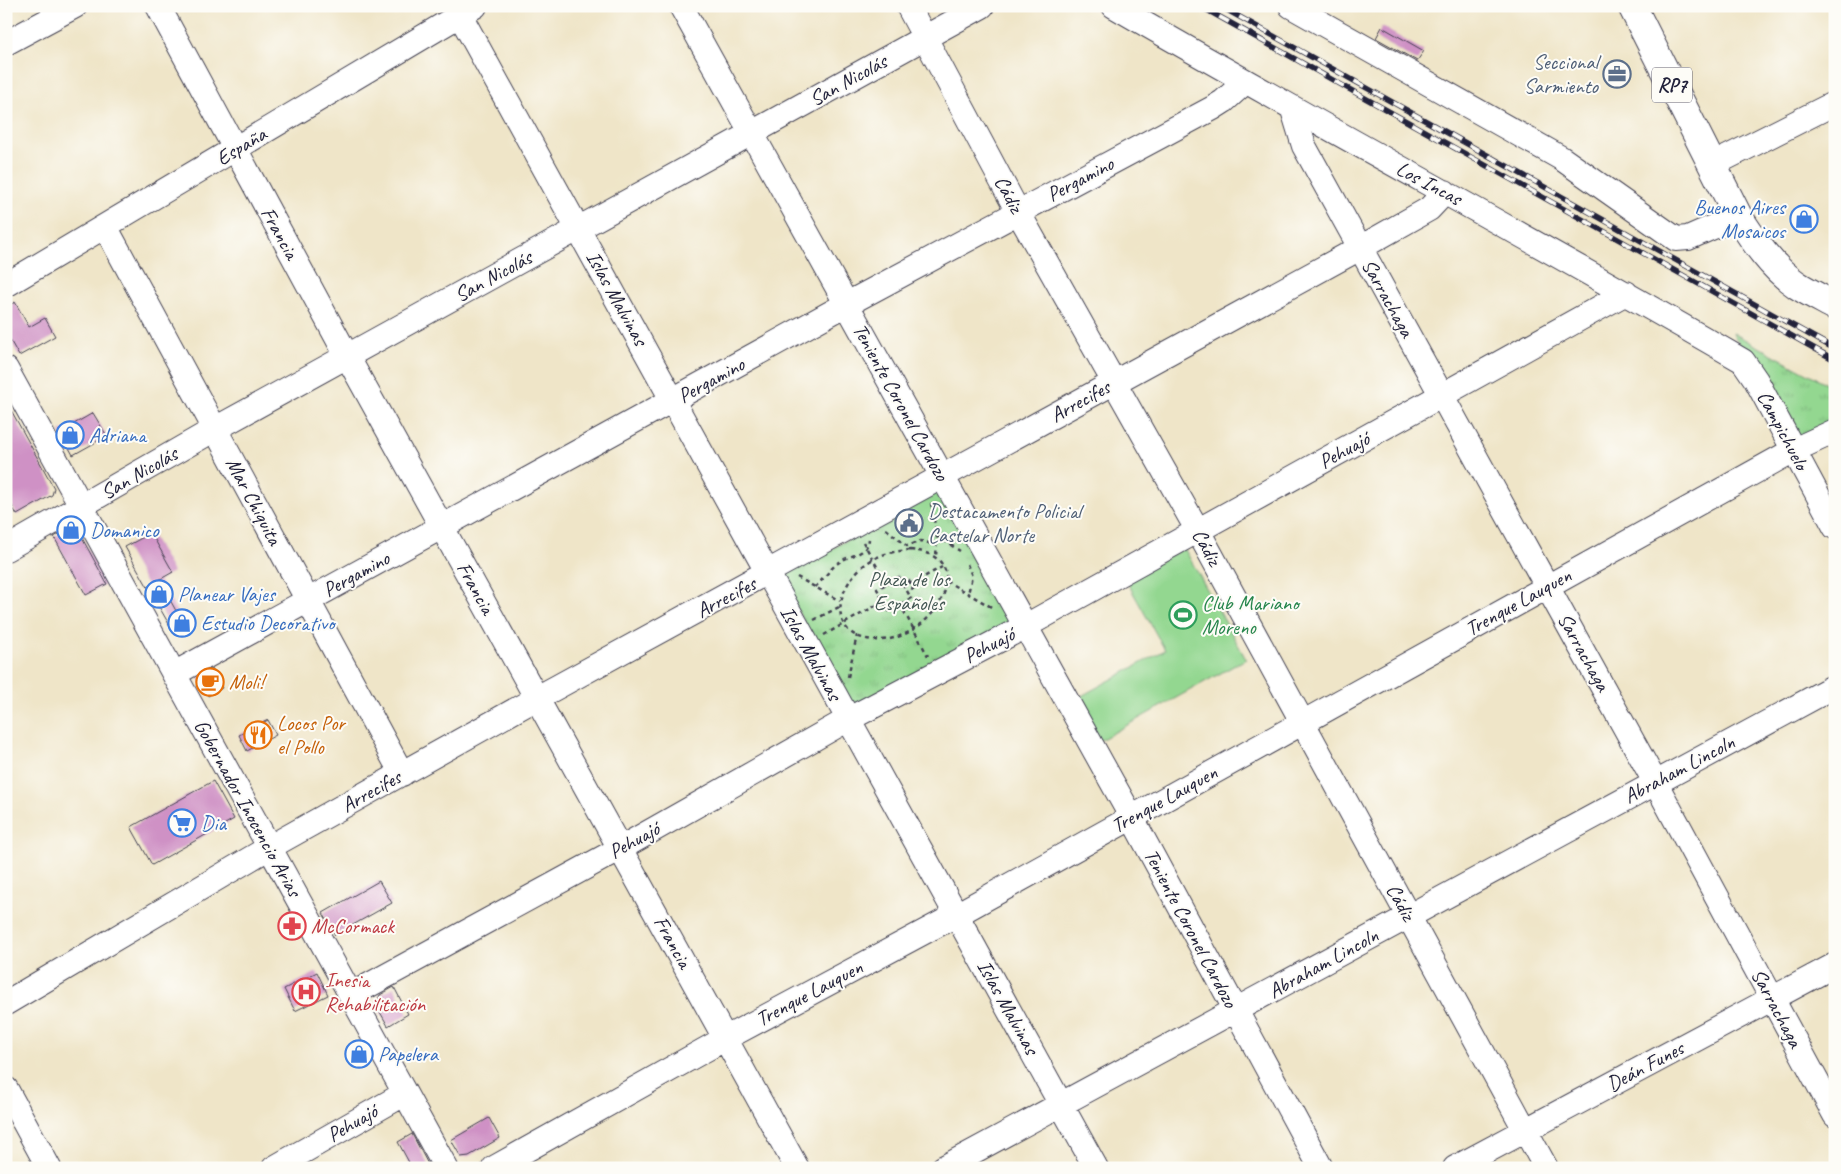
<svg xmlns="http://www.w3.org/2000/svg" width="1841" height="1174" viewBox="0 0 1841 1174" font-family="Caveat,sans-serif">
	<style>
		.park { fill: url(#park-tufts); stroke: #5a7c66 }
		.pitch { fill: #93d790; stroke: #5a7c66 }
		.building { fill: #cf91c5 }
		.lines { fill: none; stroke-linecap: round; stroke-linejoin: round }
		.minor-casing { stroke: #413f50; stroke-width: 26 }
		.major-casing { stroke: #413f50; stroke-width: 30 }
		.path { stroke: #413f50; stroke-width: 2.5; stroke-dasharray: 4 4; stroke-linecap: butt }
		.minor { stroke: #fff; stroke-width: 24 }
		.major { stroke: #fff; stroke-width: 28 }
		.rail-casing { stroke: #22223b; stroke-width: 5.5 }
		.rail { stroke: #fdfcf7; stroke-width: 4; stroke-dasharray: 11; stroke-linecap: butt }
		.labels { text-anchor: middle; stroke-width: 4; stroke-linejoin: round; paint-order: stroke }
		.shield { fill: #fdfcf7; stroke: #646373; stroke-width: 1 }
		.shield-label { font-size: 20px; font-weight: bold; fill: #22223b }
		.service-label { font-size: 21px; fill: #4e5e75; stroke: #fdfcf7; text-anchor: end }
		.street-label { font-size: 21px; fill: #22223b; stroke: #fdfcf7 }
		.shop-label { font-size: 21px; fill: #366cbe; stroke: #fdfcf7; text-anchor: start }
		.park-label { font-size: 21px; fill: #445854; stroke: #fdfcf7 }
		.leisure-label { font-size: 21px; fill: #27864d; stroke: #fdfcf7; text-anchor: start }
		.food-label { font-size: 21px; fill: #c56008; stroke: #fdfcf7; text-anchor: start }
		.health-label { font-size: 21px; fill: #be3a42; stroke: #fdfcf7; text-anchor: start }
	</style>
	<defs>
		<pattern id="park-tufts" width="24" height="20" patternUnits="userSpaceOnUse" patternTransform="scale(1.25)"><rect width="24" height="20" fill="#93d790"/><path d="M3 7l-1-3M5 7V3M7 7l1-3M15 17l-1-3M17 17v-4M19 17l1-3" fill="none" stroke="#7eb87d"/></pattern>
	</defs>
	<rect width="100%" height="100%" fill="#fdfcf7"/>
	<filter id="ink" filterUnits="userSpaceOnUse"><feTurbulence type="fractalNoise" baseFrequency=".02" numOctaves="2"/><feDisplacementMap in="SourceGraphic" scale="10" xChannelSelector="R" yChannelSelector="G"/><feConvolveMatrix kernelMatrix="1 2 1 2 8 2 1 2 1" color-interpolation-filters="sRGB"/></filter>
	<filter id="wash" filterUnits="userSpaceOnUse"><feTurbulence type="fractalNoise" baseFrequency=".0096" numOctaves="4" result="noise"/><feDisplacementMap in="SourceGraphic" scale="20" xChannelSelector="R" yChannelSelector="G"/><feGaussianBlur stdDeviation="1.12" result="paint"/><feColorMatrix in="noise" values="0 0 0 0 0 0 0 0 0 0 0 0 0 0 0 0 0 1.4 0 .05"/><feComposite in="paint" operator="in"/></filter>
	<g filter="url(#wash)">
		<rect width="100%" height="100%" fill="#efe5c8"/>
		<path class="park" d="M1733 333 1835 388V419L1795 440Z
			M941 487 1015 621 850 708 780 578Z"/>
		<path class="pitch" d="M1184 548 1246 659 1097 742 1074 700 1165 650 1126 580Z"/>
		<g id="blocks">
			<path class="building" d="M1382 27 1424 51 1417 61 1376 38Z
				M15 302 29 327 45 318 55 336 19 356 6 333V307Z
				M6 401 54 488 52 495 17 515 6 495Z
				M93 413 107 436 73 455 60 432Z
				M75 525 107 584 86 595 54 537Z
				M151 533 173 572 159 580 185 627 174 633 125 547Z
				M212 669 222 688 208 696 198 676Z
				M268 720 276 735 247 751 239 735Z
				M213 781 234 819 152 865 131 827Z
				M379 881 392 903 335 935 323 913Z
				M317 972 328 995 295 1011 284 989Z
				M394 987 408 1014 388 1026 376 1005 380 995Z
				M489 1118 500 1138 469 1156 461 1157 451 1140Z
				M412 1134 430 1168H412L398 1142Z"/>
		</g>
	</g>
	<g filter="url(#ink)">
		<use href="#blocks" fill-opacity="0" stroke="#413f50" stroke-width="1"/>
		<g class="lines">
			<g class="minor-casing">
				<path id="minor" d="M158 6 347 356 797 1168
					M455 6 1096 1168
					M681 6 1132 818 1321 1168
					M908 6 1018 212 1198 531 1546 1168
					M1114 6C1322 127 1535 240 1743 361L1756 380 1835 527
					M1291 6 1561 158 1676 239 1688 238 1738 216
					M6 43 75 6
					M1293 110 1304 146 1655 782 1835 1115
					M1712 165 1835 103
					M106 228 402 774
					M6 285 475 6
					M6 369 446 1168
					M6 549 215 429 982 6
					M174 674 847 304 1213 108 1224 101 1245 82
					M351 995 621 848 847 720 1024 627 1626 293
					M6 1003 270 847 537 698 1360 248 1429 209 1445 192
					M6 1089 49 1168
					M274 1168 404 1094
					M494 1168 726 1038 956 915 1794 450 1835 431
					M943 1168 1835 686
					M1455 1168 1835 965"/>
			</g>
			<g class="major-casing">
				<path id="major" d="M1632 6 1738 216C1754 241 1771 267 1797 285 1808 292 1822 299 1835 306"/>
			</g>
			<path class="path" d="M931 503 937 536 936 558
				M886 529 907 546 921 541 937 545
				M937 536 960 551
				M863 542 887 584
				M910 550C983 555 934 644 874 640 822 636 838 580 870 561 883 553 896 551 910 550Z
				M967 564 972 576 968 594
				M797 577 840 601
				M899 577 911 598 889 611 877 589Z
				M946 581 993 608
				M902 582 908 579 913 589 908 592
				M911 584 942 567
				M815 587C824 579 831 567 841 561 852 554 867 555 869 539
				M900 604 928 656
				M814 620 839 607
				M824 635 884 601
				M848 677 857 635"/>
			<use href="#minor" class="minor"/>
			<use href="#major" class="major"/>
			<g class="rail-casing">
				<path id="rail" d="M1200 6 1835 360
					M1220 6 1835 349"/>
			</g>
			<use href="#rail" class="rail"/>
		</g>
	</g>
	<defs>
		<g id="office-ring" transform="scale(1.4375)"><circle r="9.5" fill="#fdfcf7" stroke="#5c6f8a" stroke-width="1.5"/><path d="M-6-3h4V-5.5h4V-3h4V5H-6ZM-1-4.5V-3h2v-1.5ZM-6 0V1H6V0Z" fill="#5c6f8a"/></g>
		<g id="shop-ring" transform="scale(1.4375)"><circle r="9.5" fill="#fdfcf7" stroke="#3f7fe0" stroke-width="1.5"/><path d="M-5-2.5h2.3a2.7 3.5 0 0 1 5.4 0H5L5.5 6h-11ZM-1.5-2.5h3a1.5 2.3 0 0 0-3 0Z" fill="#3f7fe0"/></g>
		<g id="civic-ring" transform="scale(1.4375)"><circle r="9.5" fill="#fdfcf7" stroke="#5c6f8a" stroke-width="1.5"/><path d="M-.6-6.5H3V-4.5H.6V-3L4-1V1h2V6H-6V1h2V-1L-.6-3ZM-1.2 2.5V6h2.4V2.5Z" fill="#5c6f8a"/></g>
		<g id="stadium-ring" transform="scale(1.4375)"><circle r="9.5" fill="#fdfcf7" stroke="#2e9e5b" stroke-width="1.5"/><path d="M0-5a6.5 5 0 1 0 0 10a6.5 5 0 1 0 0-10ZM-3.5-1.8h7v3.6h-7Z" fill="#2e9e5b"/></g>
		<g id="cafe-ring" transform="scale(1.4375)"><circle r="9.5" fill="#fdfcf7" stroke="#e8710a" stroke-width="1.5"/><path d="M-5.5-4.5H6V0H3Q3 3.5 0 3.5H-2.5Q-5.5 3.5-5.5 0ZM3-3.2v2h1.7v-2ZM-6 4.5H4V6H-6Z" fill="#e8710a"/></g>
		<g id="restaurant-ring" transform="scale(1.4375)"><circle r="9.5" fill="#fdfcf7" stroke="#e8710a" stroke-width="1.5"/><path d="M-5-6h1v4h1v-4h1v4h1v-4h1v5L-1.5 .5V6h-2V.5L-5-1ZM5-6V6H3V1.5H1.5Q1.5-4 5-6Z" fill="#e8710a"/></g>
		<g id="supermarket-ring" transform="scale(1.4375)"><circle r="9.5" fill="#fdfcf7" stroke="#3f7fe0" stroke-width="1.5"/><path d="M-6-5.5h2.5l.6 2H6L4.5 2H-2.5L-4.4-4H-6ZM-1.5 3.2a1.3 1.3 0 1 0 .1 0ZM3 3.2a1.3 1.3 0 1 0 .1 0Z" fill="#3f7fe0"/></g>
		<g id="pharmacy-ring" transform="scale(1.4375)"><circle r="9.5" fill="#fdfcf7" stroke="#e0444e" stroke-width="1.5"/><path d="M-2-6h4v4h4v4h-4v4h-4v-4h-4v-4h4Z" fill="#e0444e"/></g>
		<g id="hospital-ring" transform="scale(1.4375)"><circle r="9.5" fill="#fdfcf7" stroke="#e0444e" stroke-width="1.5"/><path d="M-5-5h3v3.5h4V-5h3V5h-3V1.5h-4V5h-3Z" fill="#e0444e"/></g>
	</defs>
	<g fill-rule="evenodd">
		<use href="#office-ring" x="1617" y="74"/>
		<use href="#shop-ring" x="1804" y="219"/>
		<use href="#shop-ring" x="70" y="435"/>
		<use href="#civic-ring" x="909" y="523"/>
		<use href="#shop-ring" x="71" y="530"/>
		<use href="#shop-ring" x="159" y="594"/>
		<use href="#stadium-ring" x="1183" y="615"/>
		<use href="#shop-ring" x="182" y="623"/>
		<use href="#cafe-ring" x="210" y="682"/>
		<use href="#restaurant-ring" x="258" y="735"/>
		<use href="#supermarket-ring" x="182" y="823"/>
		<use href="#pharmacy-ring" x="292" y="926"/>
		<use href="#hospital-ring" x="306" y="992"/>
		<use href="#shop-ring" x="359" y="1054"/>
	</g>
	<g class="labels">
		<rect class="shield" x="1652" y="67.5" width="40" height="35" rx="4"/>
		<g class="shield-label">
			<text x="1672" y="92">RP7</text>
		</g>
		<g class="service-label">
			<text x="1598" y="69">Seccional<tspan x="1598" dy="24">Sarmiento</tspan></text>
			<text x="928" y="518" text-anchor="start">Destacamento Policial<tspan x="928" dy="24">Castelar Norte</tspan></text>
		</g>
		<g class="street-label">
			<text transform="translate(848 80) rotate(-29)" y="7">San Nicolás</text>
			<text transform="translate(241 146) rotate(-31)" y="7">España</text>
			<text transform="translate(1080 179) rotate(-28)" y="7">Pergamino</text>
			<text transform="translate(1429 183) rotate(28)" y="7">Los Incas</text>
			<text transform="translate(1009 194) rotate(62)" y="7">Cádiz</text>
			<text transform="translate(280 233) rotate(61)" y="7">Francia</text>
			<text transform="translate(493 276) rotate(-29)" y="7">San Nicolás</text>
			<text transform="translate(617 298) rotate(61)" y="7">Islas Malvinas</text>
			<text transform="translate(1388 298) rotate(61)" y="7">Sarrachaga</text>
			<text transform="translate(711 380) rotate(-29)" y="7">Pergamino</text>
			<text transform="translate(1080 401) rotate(-29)" y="7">Arrecifes</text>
			<text transform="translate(901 402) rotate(61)" y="7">Teniente Coronel Cardozo</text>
			<text transform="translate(1783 430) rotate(62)" y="7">Campichuelo</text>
			<text transform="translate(1344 450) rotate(-29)" y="7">Pehuajó</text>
			<text transform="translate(139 473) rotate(-30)" y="7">San Nicolás</text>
			<text transform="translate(254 501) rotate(62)" y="7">Mar Chiquita</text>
			<text transform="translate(1207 547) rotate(61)" y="7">Cádiz</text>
			<text transform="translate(356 574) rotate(-29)" y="7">Pergamino</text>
			<text transform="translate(476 588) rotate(61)" y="7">Francia</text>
			<text transform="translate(726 597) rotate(-28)" y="7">Arrecifes</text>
			<text transform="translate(1518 602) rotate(-29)" y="7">Trenque Lauquen</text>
			<text transform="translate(989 645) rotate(-27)" y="7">Pehuajó</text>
			<text transform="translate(1584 652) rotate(61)" y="7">Sarrachaga</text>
			<text transform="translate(811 653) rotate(61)" y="7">Islas Malvinas</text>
			<text transform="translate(1679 769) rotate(-28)" y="7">Abraham Lincoln</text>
			<text transform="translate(371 791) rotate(-29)" y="7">Arrecifes</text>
			<text transform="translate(1164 799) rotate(-29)" y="7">Trenque Lauquen</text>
			<text transform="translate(248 808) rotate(61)" y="7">Gobernador Inocencio Arias</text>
			<text transform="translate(634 840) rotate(-29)" y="7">Pehuajó</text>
			<text transform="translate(1401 902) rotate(61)" y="7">Cádiz</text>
			<text transform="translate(1191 928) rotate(62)" y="7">Teniente Coronel Cardozo</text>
			<text transform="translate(673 942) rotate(61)" y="7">Francia</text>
			<text transform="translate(1323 963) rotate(-29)" y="7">Abraham Lincoln</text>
			<text transform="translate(809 993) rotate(-28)" y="7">Trenque Lauquen</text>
			<text transform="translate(1008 1007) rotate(61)" y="7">Islas Malvinas</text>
			<text transform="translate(1777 1008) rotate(62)" y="7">Sarrachaga</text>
			<text transform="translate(1645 1066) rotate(-28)" y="7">Deán Funes</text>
			<text transform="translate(352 1123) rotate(-30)" y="7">Pehuajó</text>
		</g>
		<g class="shop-label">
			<text x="1785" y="214" text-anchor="end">Buenos Aires<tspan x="1785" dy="24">Mosaicos</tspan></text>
			<text x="89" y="442">Adriana</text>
			<text x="90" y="537">Domanico</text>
			<text x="178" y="601">Planear Vajes</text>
			<text x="201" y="630">Estudio Decorativo</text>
			<text x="201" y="830">Dia</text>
			<text x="378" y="1061">Papelera</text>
		</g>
		<g class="park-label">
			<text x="909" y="586">Plaza de los<tspan x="909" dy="24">Españoles</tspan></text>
		</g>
		<g class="leisure-label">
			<text x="1202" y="610">Club Mariano<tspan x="1202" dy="24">Moreno</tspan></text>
		</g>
		<g class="food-label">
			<text x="229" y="689">Moli!</text>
			<text x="277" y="730">Locos Por<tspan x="277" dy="24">el Pollo</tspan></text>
		</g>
		<g class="health-label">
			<text x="311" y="933">McCormack</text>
			<text x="325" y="987">Inesia<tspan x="325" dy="24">Rehabilitación</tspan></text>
		</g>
	</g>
	<rect width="1841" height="1174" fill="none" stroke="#fdfcf7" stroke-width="25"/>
</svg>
